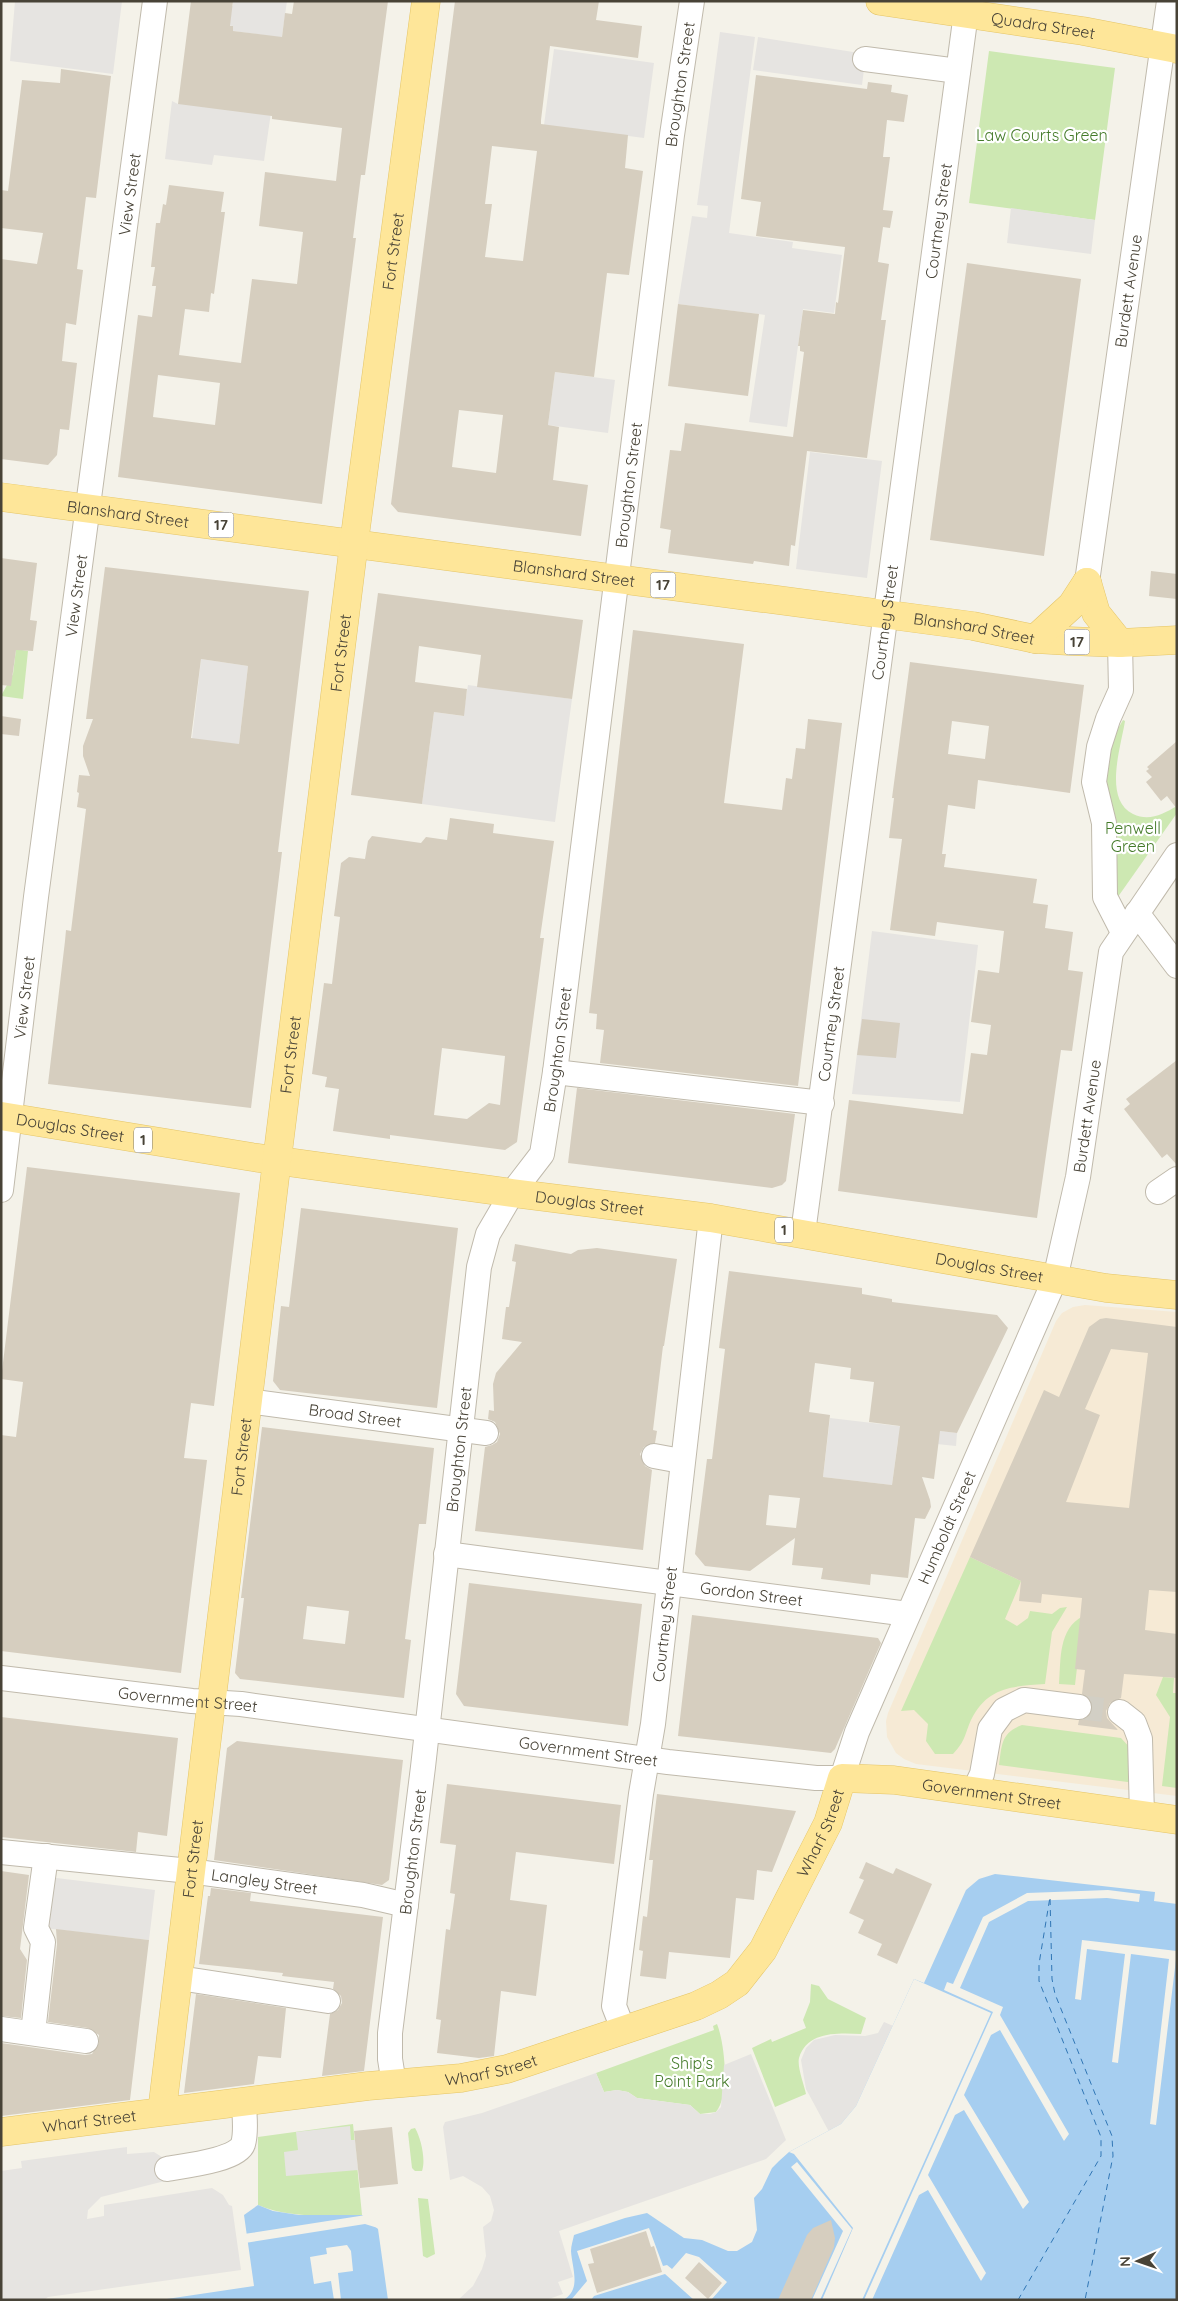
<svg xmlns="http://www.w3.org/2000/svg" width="1178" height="2301" viewBox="0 0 1178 2301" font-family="Quicksand,sans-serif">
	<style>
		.commercial { fill: #f6ead5 }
		.green { fill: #cde8b2 }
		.parking { fill: #e6e4e1 }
		.water { fill: #a6cef0 }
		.pier { fill: #f4f2e9 }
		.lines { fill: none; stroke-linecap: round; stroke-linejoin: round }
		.ferry { stroke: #3076b5; stroke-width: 1; stroke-dasharray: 6 5; stroke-linecap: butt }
		.building { fill: #d6cebf; fill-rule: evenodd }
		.minor-tunnel { stroke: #d2cfc5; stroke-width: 24; stroke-dasharray: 24 12; stroke-linecap: butt }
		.minor-casing { stroke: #c0baac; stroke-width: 26 }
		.major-casing { stroke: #e4c568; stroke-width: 29 }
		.minor { stroke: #fff; stroke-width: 24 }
		.major { stroke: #fee699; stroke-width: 28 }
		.labels { text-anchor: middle; stroke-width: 4.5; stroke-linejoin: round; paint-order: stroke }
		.shield { fill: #fff; stroke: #7f7b73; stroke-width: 1 }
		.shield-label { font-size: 15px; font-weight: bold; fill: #484337 }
		.street-label { font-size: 16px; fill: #484337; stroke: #fff }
		.park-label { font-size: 16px; fill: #457b2a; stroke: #fff }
	</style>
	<rect width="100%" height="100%" fill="#f4f2e9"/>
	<path class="commercial" d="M1085 1305 1177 1312V1796L916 1764 904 1759 896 1753 887 1737 886 1721 888 1713 1056 1321 1062 1313 1073 1307Z"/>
	<path class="green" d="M989 51 1115 68 1095 220 969 203Z
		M16 649 28 651 23 699 1 696 13 674Z
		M1123 720 1125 721C1121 747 1103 799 1133 814 1149 822 1163 814 1177 806V813L1115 901 1105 786 1112 739Z
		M970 1557 1021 1581 1005 1619 1017 1626 1028 1618 1030 1611 1052 1614 1060 1608 1067 1607 1052 1632 1045 1684C1013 1686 987 1687 971 1720 964 1736 966 1740 953 1754H935L926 1741 928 1724 914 1710 901 1711Z
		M1083 1616 1075 1685 1059 1684C1061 1660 1058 1629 1083 1616Z
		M1163 1677 1174 1678 1173 1693H1177V1788L1162 1786 1170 1717 1156 1695Z
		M1022 1725 1121 1738 1132 1750 1135 1783 999 1765C1002 1744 1001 1733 1022 1725Z
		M811 1984 819 1986 828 1999 866 2018 861 2034C838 2033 807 2031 799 2058 797 2067 804 2084 806 2094L775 2107 752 2048 771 2039 772 2042 806 2028 803 2020 810 2002Z
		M717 2024C725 2044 730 2096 716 2112L700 2114 690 2105 637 2098 628 2092 617 2090 604 2092 596 2073 714 2030 713 2026Z
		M353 2124 362 2215C327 2215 291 2219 258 2205V2137Z
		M415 2128C421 2138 426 2160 422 2171H415L412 2168 408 2133 411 2129Z
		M418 2198 428 2199 435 2254 427 2258 423 2256Z"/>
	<path class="parking" d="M15 1H122L113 74 10 61Z
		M233 1H287L264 161 214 155 212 165 165 159 172 101 178 104 263 35 233 31V26L224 25 226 5 233 6Z
		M720 32 755 37 729 233 793 242 792 248 842 255 834 313 803 309 787 427 749 422 765 315 678 304 692 216 707 218 708 206 697 205Z
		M758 37 866 54 862 85 753 70Z
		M554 49 654 63 644 138 544 125Z
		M1011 208 1095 220 1091 254 1007 243Z
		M555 372 615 380 608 433 548 425Z
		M810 452 882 461 867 578 796 569Z
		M201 659 248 666 239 744 187 784Z
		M468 685 572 699 555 822 422 804 434 712 463 716Z
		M872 931 978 945 960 1102 852 1094Z
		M830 1418 957 1433 956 1446 898 1440 892 1485 823 1477Z
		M32 1875 155 1890 149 1940 26 1926Z
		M884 2022 940 2046 834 2141 806 2089 801 2060 806 2048 814 2040 835 2035 865 2036 878 2033Z
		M751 2054 786 2140 766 2159 559 2231 573 2277 558 2282 563 2294 546 2300H458L473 2286 482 2269 486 2256 483 2227 491 2221 494 2210 490 2196 482 2187 463 2176 450 2180 443 2127 445 2122 482 2113 596 2073 604 2092 617 2090 628 2092 637 2098 690 2105 700 2114H710L716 2112 721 2107 724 2065Z
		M350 2126 351 2140H355L358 2170 286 2176 284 2152 298 2150 296 2132Z
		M127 2147V2154L154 2152 165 2159 169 2180 101 2197 88 2210 87 2219 104 2216V2205L212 2188 223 2195 229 2205 232 2206 241 2270 48 2297 44 2300H1V2171L22 2168 21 2161Z"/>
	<path class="water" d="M995 1874 1155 1892 1154 1901 1177 1904V2300H563C582 2290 572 2268 571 2251 571 2246 573 2240 574 2235L625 2218 647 2213 684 2238 702 2240 728 2251H737L752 2242 757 2230 754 2198 762 2189 772 2168 779 2161 789 2152 841 2124 856 2106 914 1979 924 1983 966 1890 979 1879Z
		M258 2205 273 2211 299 2215H362L378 2229 388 2300H160L254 2286 244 2215Z"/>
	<path class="pier" d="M1108 1890 1140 1894 1139 1902 1107 1898 1028 1901 989 1922 960 1988 1003 2007 1000 2015 1069 2134 1064 2141 1000 2030 991 2035 964 2095 1029 2202 1023 2209 964 2110 955 2115 928 2175 986 2273 981 2281 928 2190 919 2195 872 2300H864L993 2012 944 1990 947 1982 953 1984 983 1917 1027 1893Z
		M1082 1940 1177 1951 1156 2125 1150 2124 1169 1959 1131 1954 1118 2063 1112 2062 1125 1954 1087 1949 1081 2000 1075 1999Z
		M914 1979 991 2013 862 2300H822L853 2228 794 2154 789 2152 841 2124 856 2106Z
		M797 2162 852 2229 820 2300H812L843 2231 791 2167Z
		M366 2215 381 2229 365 2224 245 2243 244 2234Z
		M649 2228 663 2266 667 2265 672 2269 686 2253 699 2257 727 2282 711 2300H694L665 2274 594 2296 591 2300H571L587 2281 577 2251Z
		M347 2245 351 2251 353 2271 338 2273 341 2300H334L331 2281 314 2284 310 2257 327 2254 326 2248Z"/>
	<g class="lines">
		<path class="ferry" d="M1018 2300 1101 2156V2137L1039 1981V1964L1050 1897 1052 1979 1055 1994 1112 2136 1113 2156 1085 2300"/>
	</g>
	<path class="building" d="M191 1H233L230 26H233V31L282 37 285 13 292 14 294 1H388L365 175H361L353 238H356L322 504 118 477 138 315 152 317 156 286H152L155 267H151L156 223H160L163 204 166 205 169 185 224 192 221 212H225L214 294 211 293 209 312 185 309 179 355 241 363 252 279 297 284 303 232 259 226 265 172 336 181 342 128 272 119V116L178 104ZM158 375 220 383 215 425 153 417Z
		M455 1H599L596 20 642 26 638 58 550 46 541 120V124L628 135 625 168 643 171 629 275 607 273 594 377 555 372 548 425 559 427 553 480 588 485 581 536 398 512 391 504ZM492 146 537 151 523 261 485 257 492 204H485ZM459 410 503 415 496 473 452 467Z
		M61 69 111 76 96 198 86 197 77 269 83 270 76 325 66 323 62 361 77 363 69 430 60 429 57 455 48 465 1 459V259L37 264 43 233 1 228V190L8 191 22 80 60 83Z
		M756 75 867 89 868 82 892 85 891 92 908 95 904 122 887 120 883 157H890L883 210 893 211 890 228 883 227 878 262 889 264 881 320H886L867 458 807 451 795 546 791 545 789 566 754 561 753 564 668 553 671 530 660 528 670 450 681 451 685 423 793 437 804 352 800 351V346H798L803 310 835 314 836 302 838 303 845 247 756 236 761 202 741 199Z
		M967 263 1081 279 1044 556 930 540Z
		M678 304 759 314 748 396 668 386Z
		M1 558 37 563 30 620 37 621 33 651 16 650 11 686 1 685Z
		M105 567 309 591 278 852H282L251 1108 48 1084 65 941 66 930 71 931 86 809 77 807 79 793 77 792 79 775 90 776 83 756V746L93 719H86ZM201 659 248 666 239 744 191 738Z
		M1151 571 1177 574V599L1149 596Z
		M378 593 583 620 572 699 477 687 481 655 419 646 415 682 467 689 464 716 434 712 422 804 351 795Z
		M633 630 744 644 724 803 782 810 786 778 792 779 796 748 805 749 808 719 842 723 798 1086 600 1063 604 1030 596 1029 597 1014 589 1013Z
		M910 662 1084 685 1070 793 978 780 975 809 948 805 942 854H946L944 867 1037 879 1033 903 1048 905 1045 928 1073 932 1068 970 1083 972 1072 1051 1061 1050 1037 1218 838 1191 849 1100 963 1114 971 1053 987 1055 991 1025 971 1022 978 970 999 973 1004 931 937 922 935 936 890 930 902 839 889 838 894 798H892ZM952 721 989 726 985 759 948 754Z
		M1 716 21 719 19 736 1 734Z
		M1177 741V809L1167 796 1161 801 1146 782 1152 777 1146 771 1149 769 1147 767Z
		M450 818 494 824 493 833 554 841 540 938H544L517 1142 505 1150 390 1135V1139L333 1131 339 1089 325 1087 327 1077 312 1074 324 983 332 984 340 917 334 916 341 863 349 857 365 859 368 841 372 836 421 843 426 837 447 840ZM442 1048 505 1056 500 1105 489 1103 467 1119 434 1115Z
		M862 1019 900 1023 896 1058 857 1055Z
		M1177 1060V1165L1167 1154 1162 1158 1124 1109 1130 1104 1126 1099Z
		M577 1088 795 1114 786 1181 782 1185 772 1188 568 1163Z
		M27 1167 240 1193 214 1406 191 1403 184 1458 207 1460 181 1673 1 1651V1435L16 1437 23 1382 1 1379Z
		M301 1208 458 1228 437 1408 280 1390 273 1381 281 1306 289 1307Z
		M515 1244 571 1254 578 1250 597 1248 677 1259 664 1346H663L653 1430 657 1431 655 1443 644 1447 640 1454 645 1466 652 1470 643 1550 475 1531 485 1447 492 1445 497 1442 500 1434 495 1422 488 1419 489 1410 494 1411 493 1384 496 1373 522 1342 502 1339 506 1307H509L516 1262 512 1261Z
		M729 1271 862 1288V1294L892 1299V1302L997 1315 1008 1328 957 1433 940 1431 934 1479 922 1477 930 1500 931 1507 925 1519 915 1518 908 1578 871 1574 870 1585 821 1579 823 1568 792 1565 795 1538 750 1571 705 1566 695 1554 707 1459H712L725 1349 719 1348ZM815 1363 851 1368 850 1379 874 1382 869 1422 900 1426 892 1485 823 1477 830 1415 809 1412ZM769 1495 800 1498 796 1528 766 1525Z
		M1106 1318 1177 1327V1592L1149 1590 1145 1630 1177 1634V1678L1124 1674 1121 1698 1110 1703 1106 1711 1107 1718 1118 1730 1078 1725 1079 1720 1090 1716 1093 1708 1091 1701 1082 1694 1085 1670 1075 1669 1082 1598 1042 1594 1041 1603 1019 1601 1021 1581 970 1557 1044 1390 1059 1397 1089 1327 1100 1319ZM1111 1349 1148 1353 1129 1508 1066 1502 1100 1415 1085 1409Z
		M262 1427 434 1448 426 1524H419L412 1582 405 1639 411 1640 404 1698 240 1679 235 1673 244 1598H241ZM307 1606 349 1611 345 1644 303 1639Z
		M469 1583 642 1604 628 1726 464 1706 456 1694Z
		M692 1615 878 1638 881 1643 835 1749 831 1753 678 1736Z
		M1 1717 178 1738 167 1836 138 1832 136 1852 1 1837Z
		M237 1741 403 1760 389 1880 382 1885 214 1860 227 1748Z
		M447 1784 621 1805 614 1864 516 1852 510 1900 547 1905 536 1996 501 1991 494 2056 479 2058 437 2053 441 2020 436 2019 446 1929 450 1930 455 1894 450 1893 456 1845 440 1843Z
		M657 1794 796 1811 772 1872 757 1870 754 1900 736 1898 730 1958 669 1952 666 1979 640 1976 643 1951 639 1950 643 1916 647 1917 653 1860H649Z
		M866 1862 893 1874 896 1868 932 1884 897 1964 877 1955 882 1944 858 1933 864 1920 849 1913 864 1880 859 1878Z
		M1 1871 29 1875 20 1949 27 1960 21 2018 1 2016Z
		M211 1888 251 1893 250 1901 383 1917 364 2071 322 2076 330 2014 338 2010 342 2003 341 1996 333 1989 334 1982 282 1976 283 1973 199 1964 208 1896H210Z
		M56 1929 149 1940 130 2100 1 2116V2043L85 2055 92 2054 99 2043V2035L88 2028 48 2022 57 1944Z
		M196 1994 286 2008 281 2058 258 2056 254 2084 184 2093Z
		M392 2127 398 2184 360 2188 354 2131Z
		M831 2220 835 2238 834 2247 811 2300H778L807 2235 813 2228Z
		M646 2231 651 2247 654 2246 662 2272 597 2293 588 2264 594 2263 590 2249Z
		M699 2262 722 2283 708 2299 685 2278Z"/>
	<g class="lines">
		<path class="minor-tunnel" d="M1079 1707 1120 1712"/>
		<g class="minor-casing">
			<g id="minor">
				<path d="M865 59 958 71"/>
				<path id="s1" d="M1087 582 1169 1"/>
				<path d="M1120 643 1121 690 1108 719 1099 747 1094 782 1104 823 1105 897 1123 932"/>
				<path d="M1137 913 1177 966"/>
				<path d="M555 1072 822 1103"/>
				<path id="s2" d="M1 1190 36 897 155 1"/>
				<path d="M1158 1192 1177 1179"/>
				<path id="s3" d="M803 1233 966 13"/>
				<path id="s4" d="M248 1401 486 1433"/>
				<path d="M654 1456 681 1461"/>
				<path id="s5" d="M446 1554 908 1614"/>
				<path id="s6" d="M1 1678 192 1701 241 1704 668 1762 816 1778H842L857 1732 1055 1279 1078 1177 1111 952 1177 855"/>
				<path d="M1120 1712 1134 1723 1140 1739 1142 1815"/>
				<path d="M974 1791 982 1774 990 1729 1004 1710 1024 1700 1079 1707"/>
				<path id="s7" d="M1 1852 190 1871 363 1895 406 1905"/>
				<path d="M179 1978 328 2001"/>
				<path d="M1 2029 86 2041"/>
				<path id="s8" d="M623 2029 614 2006 641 1794 653 1724 711 1218"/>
				<path d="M33 2033 43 1942 36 1928 46 1856"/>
				<path id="s9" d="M394 2084 390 2059V2033L423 1767 479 1267 488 1234 512 1193 542 1154 555 1072 672 135 692 1"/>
				<path d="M167 2169C183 2166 238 2160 243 2144 247 2131 244 2115 244 2102"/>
			</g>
		</g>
		<g class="major-casing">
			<g id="major">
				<path id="s10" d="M880 1 1083 31 1177 49"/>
				<path id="s11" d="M1 497 973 626 1035 639 1069 641 1120 643 1177 640"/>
				<path d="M1087 582 1096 613 1120 643"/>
				<path d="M1035 639 1072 605 1087 582"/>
				<path id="s12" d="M1 1116 252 1157 512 1193 711 1218 1106 1288 1177 1295"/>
				<path id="s13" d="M162 2111 277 1160 354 543 426 1"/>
				<path id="s14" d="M1 2132 368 2086 461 2078 507 2069 696 2006 719 1995 737 1983 763 1950 828 1823 842 1778 894 1780 1177 1820"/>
			</g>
		</g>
		<use href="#minor" class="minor"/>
		<use href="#major" class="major"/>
	</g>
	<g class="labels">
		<g class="shield">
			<rect x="208.5" y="512.5" width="25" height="25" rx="4"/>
			<rect x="650.5" y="572.5" width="25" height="25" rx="4"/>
			<rect x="1064.5" y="629.5" width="25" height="25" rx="4"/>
			<rect x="134" y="1127.5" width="18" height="25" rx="4"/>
			<rect x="775" y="1217.5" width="18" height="25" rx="4"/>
		</g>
		<g class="shield-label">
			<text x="221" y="530">17</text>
			<text x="663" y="590">17</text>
			<text x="1077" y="647">17</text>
			<text x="143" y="1145">1</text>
			<text x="784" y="1235">1</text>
		</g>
		<g class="street-label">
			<text dy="6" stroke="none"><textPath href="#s10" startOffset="165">Quadra Street</textPath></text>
			<text dy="6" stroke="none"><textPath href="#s9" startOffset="2032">Broughton Street</textPath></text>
			<text dy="6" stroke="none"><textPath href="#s2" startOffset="1004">View Street</textPath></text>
			<text dy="6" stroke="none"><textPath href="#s3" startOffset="1021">Courtney Street</textPath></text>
			<text dy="6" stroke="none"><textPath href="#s13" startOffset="1874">Fort Street</textPath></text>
			<text dy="6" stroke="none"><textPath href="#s1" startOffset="294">Burdett Avenue</textPath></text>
			<text dy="6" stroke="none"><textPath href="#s9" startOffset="1628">Broughton Street</textPath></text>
			<text dy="6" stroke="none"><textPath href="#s11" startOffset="128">Blanshard Street</textPath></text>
			<text dy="6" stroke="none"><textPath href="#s11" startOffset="578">Blanshard Street</textPath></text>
			<text dy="6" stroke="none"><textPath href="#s2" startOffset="599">View Street</textPath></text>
			<text dy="6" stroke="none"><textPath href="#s3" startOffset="616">Courtney Street</textPath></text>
			<text dy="6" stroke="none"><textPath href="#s11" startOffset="982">Blanshard Street</textPath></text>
			<text dy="6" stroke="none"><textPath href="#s13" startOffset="1469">Fort Street</textPath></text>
			<text dy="6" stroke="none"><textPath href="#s2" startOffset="194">View Street</textPath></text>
			<text dy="6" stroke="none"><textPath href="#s3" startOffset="211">Courtney Street</textPath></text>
			<text dy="6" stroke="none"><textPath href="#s9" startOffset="1059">Broughton Street</textPath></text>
			<text dy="6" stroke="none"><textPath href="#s13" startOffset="1064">Fort Street</textPath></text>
			<text dy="6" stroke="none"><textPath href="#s6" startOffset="1556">Burdett Avenue</textPath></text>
			<text dy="6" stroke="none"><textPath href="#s12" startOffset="70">Douglas Street</textPath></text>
			<text dy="6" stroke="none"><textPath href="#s12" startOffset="595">Douglas Street</textPath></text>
			<text dy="6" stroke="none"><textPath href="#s12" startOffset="1000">Douglas Street</textPath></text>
			<text dy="6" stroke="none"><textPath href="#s4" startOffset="108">Broad Street</textPath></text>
			<text dy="6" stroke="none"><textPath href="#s9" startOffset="639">Broughton Street</textPath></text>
			<text dy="6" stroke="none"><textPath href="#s13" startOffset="659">Fort Street</textPath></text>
			<text dy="6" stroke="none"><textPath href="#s6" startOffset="1119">Humboldt Street</textPath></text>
			<text dy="6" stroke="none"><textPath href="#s5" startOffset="308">Gordon Street</textPath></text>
			<text dy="6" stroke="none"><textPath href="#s8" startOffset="410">Courtney Street</textPath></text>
			<text dy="6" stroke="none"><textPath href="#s6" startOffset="188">Government Street</textPath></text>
			<text dy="6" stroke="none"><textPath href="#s6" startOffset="592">Government Street</textPath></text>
			<text dy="6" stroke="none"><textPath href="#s14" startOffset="1139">Government Street</textPath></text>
			<text dy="6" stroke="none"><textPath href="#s14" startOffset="929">Wharf Street</textPath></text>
			<text dy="6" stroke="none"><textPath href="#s9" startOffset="234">Broughton Street</textPath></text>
			<text dy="6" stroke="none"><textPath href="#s13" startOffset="254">Fort Street</textPath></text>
			<text dy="6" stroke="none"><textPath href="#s7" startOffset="265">Langley Street</textPath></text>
			<text dy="6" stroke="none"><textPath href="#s14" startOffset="494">Wharf Street</textPath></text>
			<text dy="6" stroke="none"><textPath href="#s14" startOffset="89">Wharf Street</textPath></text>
		</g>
		<g class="park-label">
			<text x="1042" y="141">Law Courts Green</text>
			<text x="1133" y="834">Penwell<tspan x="1133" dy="18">Green</tspan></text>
			<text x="692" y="2069">Ship's<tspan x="692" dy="18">Point Park</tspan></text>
		</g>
	</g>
	<rect width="1178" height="2301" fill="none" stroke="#484337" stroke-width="5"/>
	<g transform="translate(1138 2261) rotate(268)" stroke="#ffffff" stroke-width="4" paint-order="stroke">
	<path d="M0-4L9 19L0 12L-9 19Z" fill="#484337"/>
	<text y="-8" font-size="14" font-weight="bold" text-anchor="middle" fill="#484337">N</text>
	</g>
</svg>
